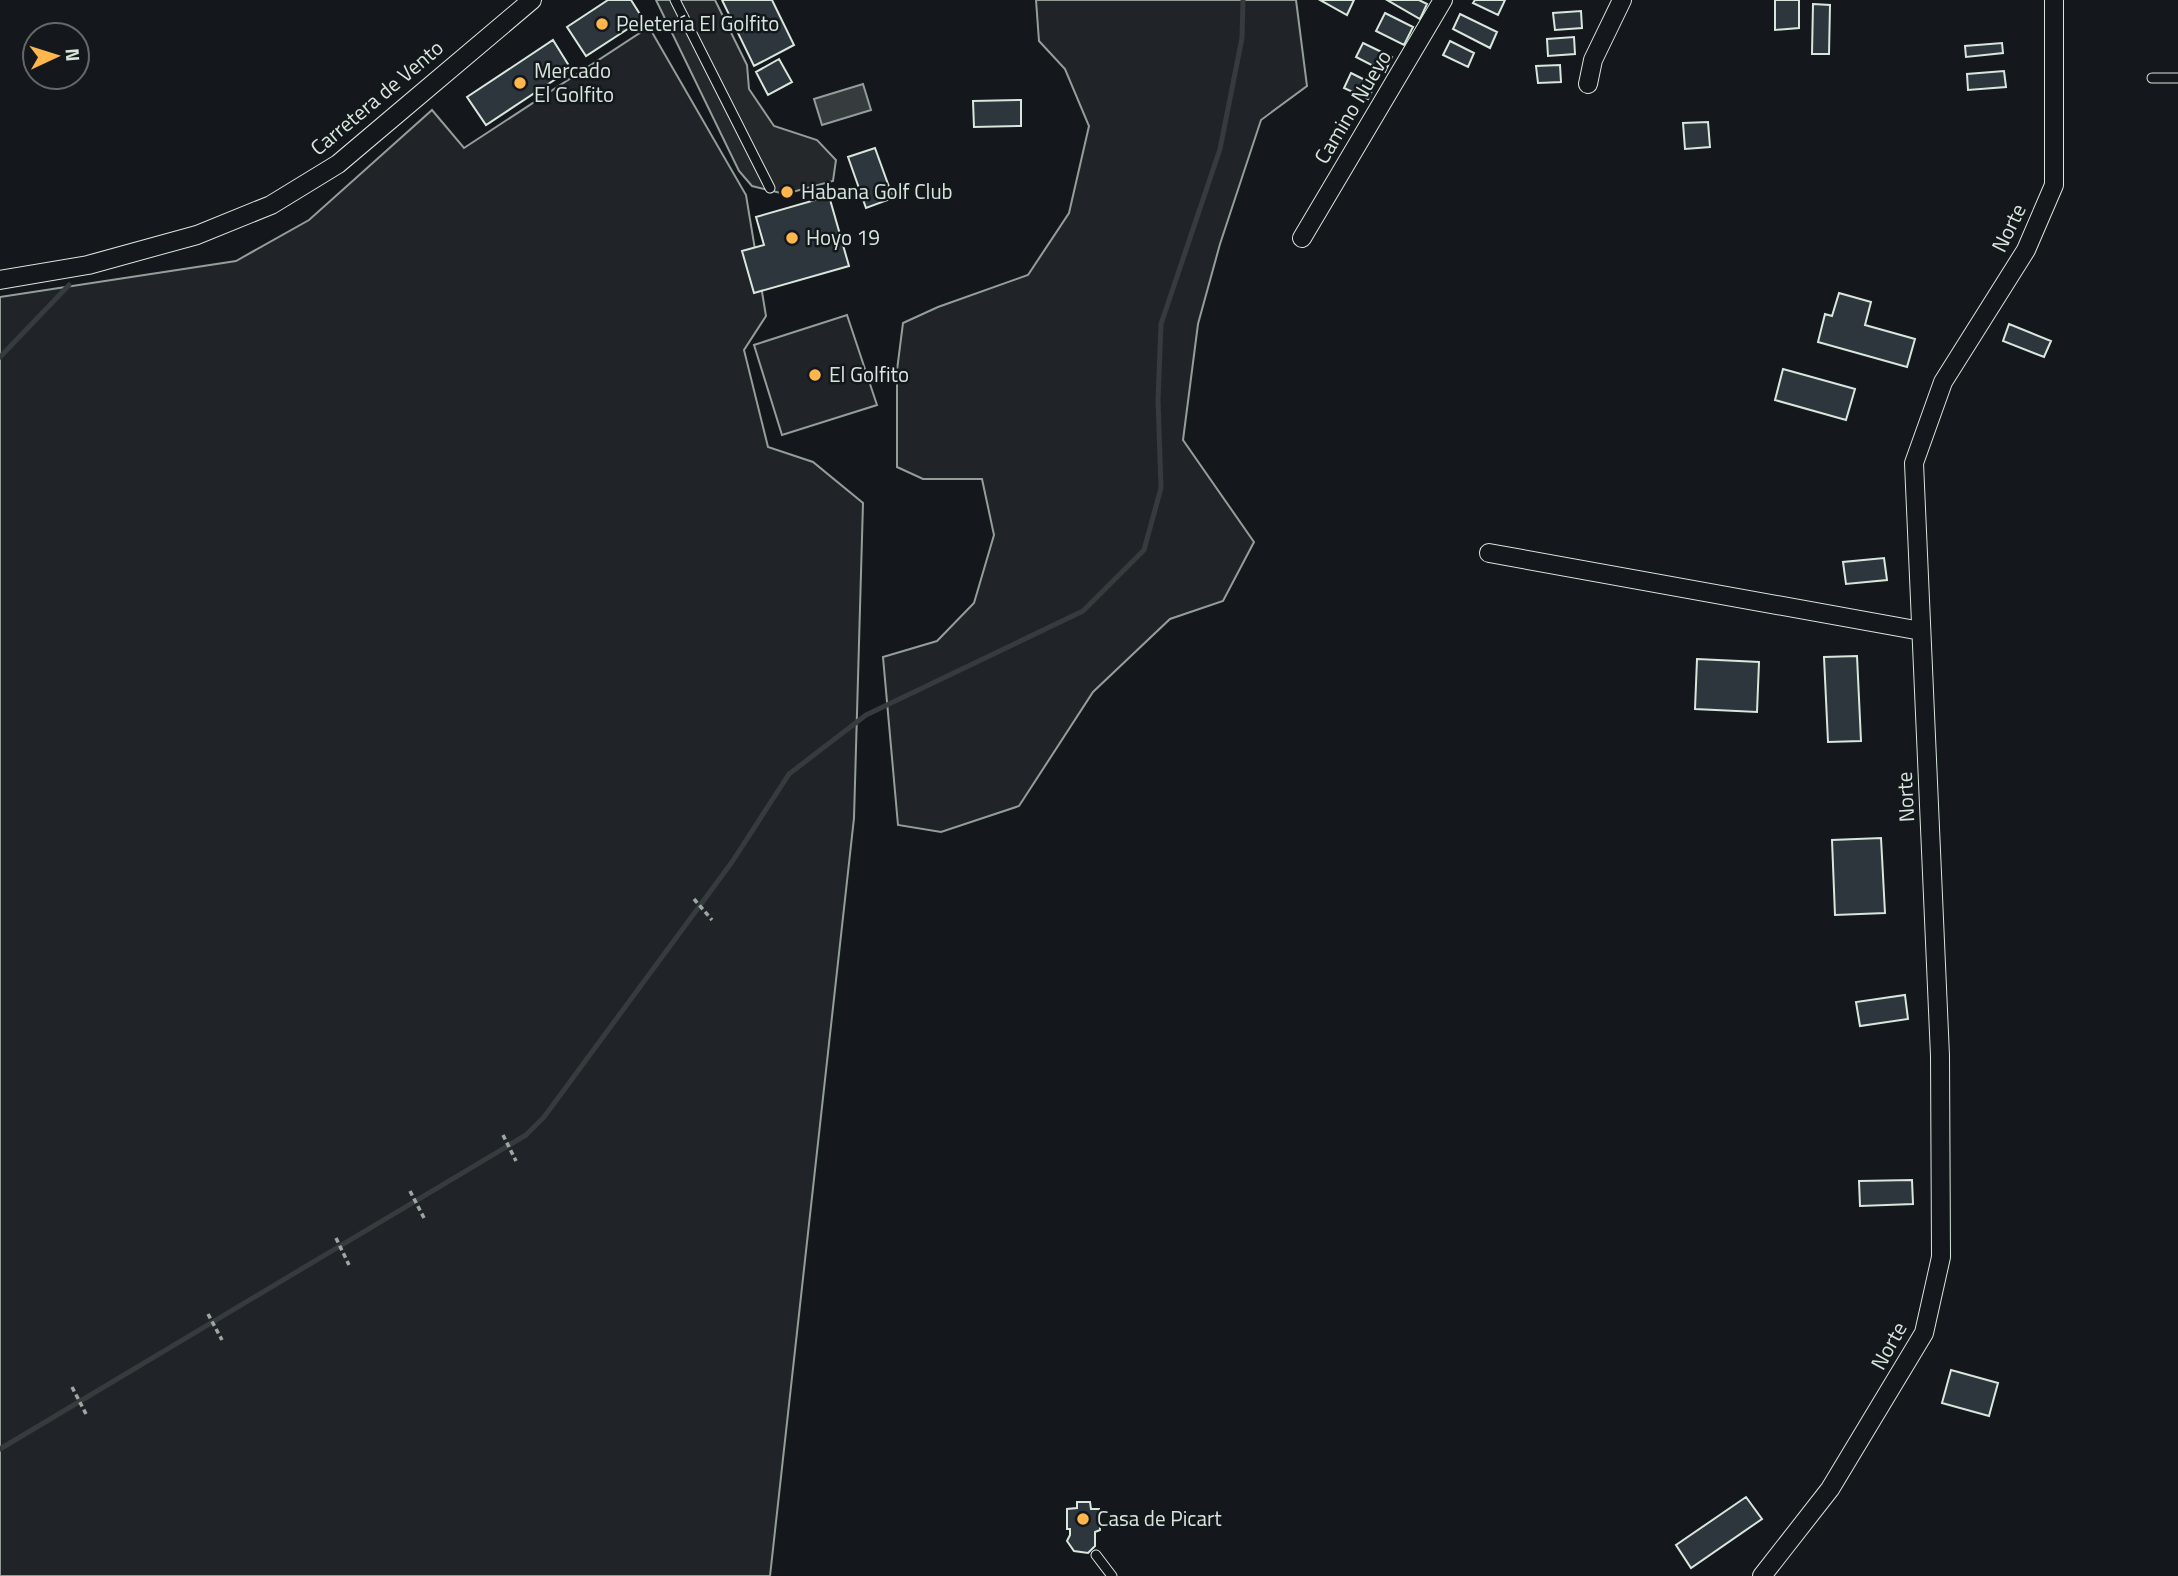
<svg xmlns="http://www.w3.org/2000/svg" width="2178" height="1576" viewBox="0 0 2178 1576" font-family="'Titillium Web',sans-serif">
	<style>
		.green { fill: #202428; stroke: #939e99; stroke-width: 2 }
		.parking { fill: #24282b; stroke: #939e99; stroke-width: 2 }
		.water { fill: #363b3e; stroke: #939e99; stroke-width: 2 }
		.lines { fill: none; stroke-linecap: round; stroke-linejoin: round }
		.stream { stroke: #363b3e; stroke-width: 5 }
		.building { fill: #2c363c; stroke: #d8e6dc; stroke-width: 2 }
		.service-casing { stroke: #d8e6dc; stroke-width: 11 }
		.minor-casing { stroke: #d8e6dc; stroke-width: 20 }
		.path { stroke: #9da8a2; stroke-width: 3.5; stroke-dasharray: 5 3.5; stroke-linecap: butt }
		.service { stroke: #14181c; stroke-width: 9 }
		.minor { stroke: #14181c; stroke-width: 18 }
		.poi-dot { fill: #ffb74d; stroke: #14181c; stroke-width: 2.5 }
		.labels { text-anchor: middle; stroke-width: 5; stroke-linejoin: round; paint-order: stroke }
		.poi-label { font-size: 21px; fill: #d8e6dc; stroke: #14181c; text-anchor: start }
		.street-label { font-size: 21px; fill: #d8e6dc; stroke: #14181c }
	</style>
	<rect width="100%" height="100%" fill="#14181c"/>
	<path class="green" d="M1036 0H1296L1307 86 1261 120 1220 244 1198 324 1183 440 1254 542 1223 601 1170 619 1093 692 1019 806 941 832 898 825 883 657 937 641 974 603 994 535 982 479H923L897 467V370L903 323 938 307 1028 275 1069 213 1089 126 1065 69 1039 41Z
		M649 27 746 195 766 316 744 350 768 447 813 462 863 503 854 818 770 1576H0V297L236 261 309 220 432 110 464 148Z
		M847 315 877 405 782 435 754 345Z"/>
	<path class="parking" d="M656 0H715L747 65 749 89 774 126 817 140 836 160 833 181 785 194 752 186 739 171Z"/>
	<path class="water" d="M863 84 871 110 822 125 814 99Z"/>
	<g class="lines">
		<path class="stream" d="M0 357 69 285
			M0 1449 526 1135 544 1117 732 862 789 774 866 715 1083 611 1144 550 1161 488 1158 400 1161 324 1220 149 1242 38 1243 0"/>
	</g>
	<path class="building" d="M608 0H631L643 19 586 56 567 27Z
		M722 0H772L794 45 754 66Z
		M1320 0H1354L1347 15Z
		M1387 0H1419L1427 4 1420 19Z
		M1475 0H1505L1498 15 1473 3Z
		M1775 0H1799V28L1775 30Z
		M1813 4 1830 5 1829 54H1812Z
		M1581 11 1582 28 1555 30 1553 13Z
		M1385 13 1413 27 1404 45 1376 31Z
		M1460 14 1497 32 1490 48 1453 29Z
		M1574 37 1575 54 1548 56 1547 39Z
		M553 40 571 69 486 125 467 97Z
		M1450 41 1474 53 1468 67 1443 55Z
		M1363 43 1392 57 1385 72 1356 57Z
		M2002 43 2003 53 1966 57 1965 46Z
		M779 59 792 82 768 95 756 72Z
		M1560 65 1561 82 1538 83 1536 66Z
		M2004 71 2006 87 1968 90 1967 74Z
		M1351 73 1375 85 1368 99 1344 88Z
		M1021 100V126L974 127 973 101Z
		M1708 122 1710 147 1685 149 1683 123Z
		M875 148 893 198 866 208 848 157Z
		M829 196 849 266 754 293 742 251 764 245 756 217Z
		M1839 293 1871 302 1865 325 1915 339 1907 367 1818 342 1825 314 1832 316Z
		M2009 324 2051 341 2044 357 2003 341Z
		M1783 369 1855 389 1846 420 1775 400Z
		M1884 558 1887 580 1846 584 1843 562Z
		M1857 656 1861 741 1828 742 1824 657Z
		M1697 659 1759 662 1757 712 1695 709Z
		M1881 838 1885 913 1835 915 1832 840Z
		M1905 995 1908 1019 1860 1026 1856 1002Z
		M1912 1180 1913 1204 1860 1206 1859 1181Z
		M1951 1370 1998 1383 1989 1416 1942 1403Z
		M1746 1497 1762 1519 1691 1568 1676 1545Z
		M1077 1502H1090L1091 1509H1099L1100 1530 1095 1532V1546L1088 1553 1074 1551 1067 1541 1070 1535V1529H1067V1509L1077 1508Z"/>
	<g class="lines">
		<g class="service-casing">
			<path id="service" d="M675 0 770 188
				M2152 78H2178
				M1096 1555 1112 1576"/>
		</g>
		<g class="minor-casing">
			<path id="minor" d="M1588 84 1593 60 1622 0
				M1302 238 1443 0
				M0 280 88 265 197 235 271 205 338 164 532 0
				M1489 553 1921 631
				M1762 1576 1830 1489 1924 1333 1941 1257 1940 1056 1914 463 1943 382 2026 250 2054 185V0"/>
		</g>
		<path class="path" d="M694 899 712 920
			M503 1135 516 1161
			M410 1191 424 1218
			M336 1238 349 1265
			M208 1314 222 1340
			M72 1387 86 1414"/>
		<use href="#service" class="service"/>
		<use href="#minor" class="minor"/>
	</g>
	<g class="poi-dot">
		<circle cx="602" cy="24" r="7"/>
		<circle cx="520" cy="83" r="7"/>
		<circle cx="787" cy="192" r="7"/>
		<circle cx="792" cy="238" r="7"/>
		<circle cx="815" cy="375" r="7"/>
		<circle cx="1083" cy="1519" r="7"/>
	</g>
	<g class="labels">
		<g class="poi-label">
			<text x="616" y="31">Peletería El Golfito</text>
			<text x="534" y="78">Mercado<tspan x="534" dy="24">El Golfito</tspan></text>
			<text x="801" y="199">Habana Golf Club</text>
			<text x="806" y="245">Hoyo 19</text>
			<text x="829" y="382">El Golfito</text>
			<text x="1097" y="1526">Casa de Picart</text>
		</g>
		<g class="street-label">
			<text transform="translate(377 98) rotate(-40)" y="7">Carretera de Vento</text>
			<text transform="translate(1353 107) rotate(-59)" y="7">Camino Nuevo</text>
			<text transform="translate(2009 228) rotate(-64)" y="7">Norte</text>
			<text transform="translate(1906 797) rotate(-93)" y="7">Norte</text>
			<text transform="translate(1889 1346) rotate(-61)" y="7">Norte</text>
		</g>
	</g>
	<g transform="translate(56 56) rotate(86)"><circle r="33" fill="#14181c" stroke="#626a69" stroke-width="2"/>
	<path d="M0-5L12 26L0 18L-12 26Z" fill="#ffb74d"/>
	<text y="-10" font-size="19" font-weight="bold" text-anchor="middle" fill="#d8e6dc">N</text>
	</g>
</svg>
